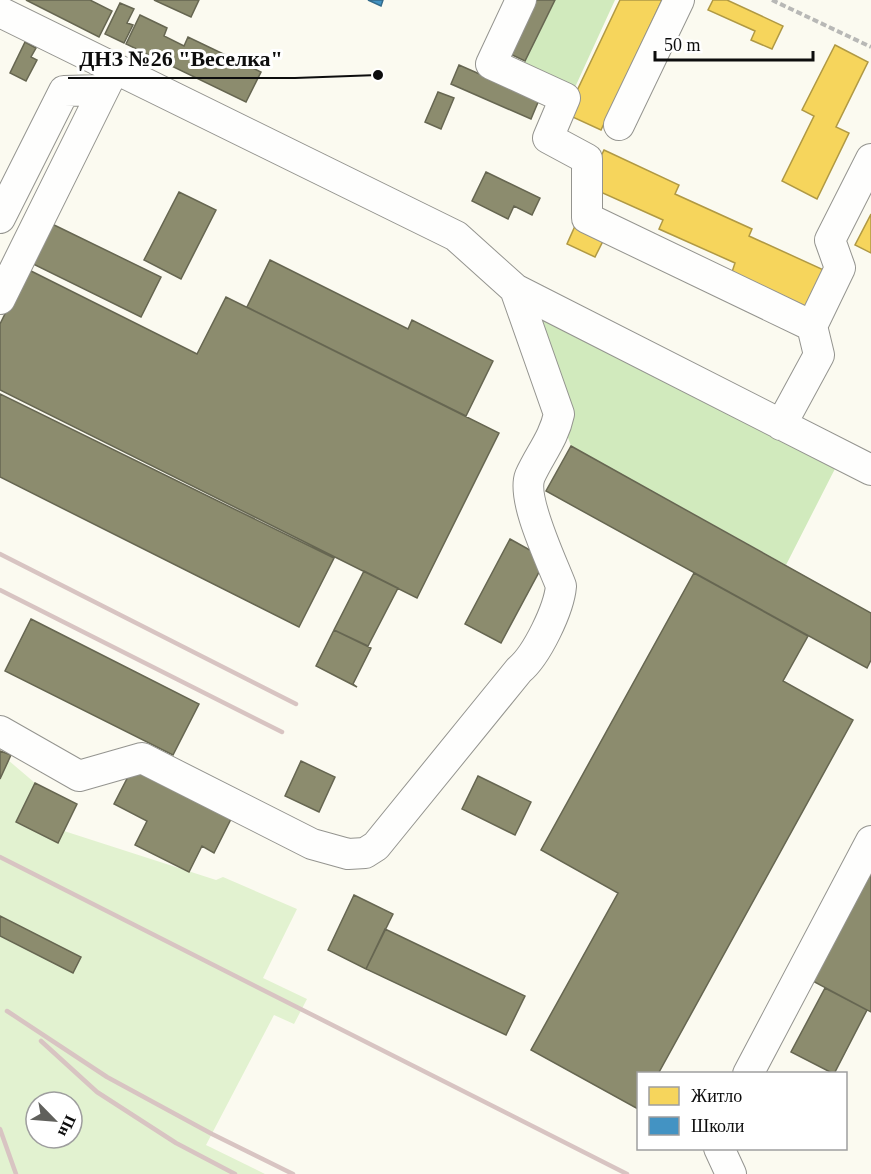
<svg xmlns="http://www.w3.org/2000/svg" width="871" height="1174" viewBox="0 0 871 1174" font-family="Georgia,serif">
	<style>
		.green { fill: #e2f2d0; fill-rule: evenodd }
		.forest { fill: #d1eabd }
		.homes { fill: #f6d55c; stroke: #b09944; stroke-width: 1.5 }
		.schools { fill: #4393c3; stroke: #336b8c; stroke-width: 1.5 }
		.industry { fill: #8c8c6e; stroke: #666651; stroke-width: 1.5 }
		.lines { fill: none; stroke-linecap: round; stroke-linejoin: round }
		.minor-casing { stroke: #94948f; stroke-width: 32 }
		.path { stroke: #b8b8b6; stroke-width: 4; stroke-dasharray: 6 3; stroke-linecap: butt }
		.minor { stroke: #fefefd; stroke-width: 30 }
		.rail { stroke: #d8c4c2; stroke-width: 4.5 }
		.leader { fill: none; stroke: #0d0d0d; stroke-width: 2 }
		.callout-dot { fill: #0d0d0d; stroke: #fff; stroke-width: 2 }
		.callout-label { font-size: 22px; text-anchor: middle; font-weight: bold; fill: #0d0d0d; stroke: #fff; stroke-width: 6; stroke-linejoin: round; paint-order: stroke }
	</style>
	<rect width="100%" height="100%" fill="#fbfaf0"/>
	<path class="green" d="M8 760 35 783 16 822 58 843 64 831 216 880 223 877 297 909 263 978 307 999 294 1024 274 1015 206 1145 265 1174H0V779ZM36 1102H72V1138H36Z"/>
	<path class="forest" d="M555 0H615L571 96 520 71Z
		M515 289 842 455 786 565 571 446Z"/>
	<path class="homes" d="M620 0H662L601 130 566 114Z
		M713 0H727L783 26 772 49 751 40 755 31 708 10Z
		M835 45 868 62 836 127 849 133 817 199 782 181 814 116 802 110Z
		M604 150 679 185 675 194 752 229 749 236 826 271 809 308 732 272 735 263 659 229 663 220 587 186Z
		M871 214V253L855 245Z
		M575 226 604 239 595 257 567 244Z"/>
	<path class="schools" d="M368 0H383L381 6Z"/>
	<path class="industry" d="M26 0H90L112 11 99 37Z
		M154 0H199L191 17Z
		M536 0H555L525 61 510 54Z
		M120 3 134 9 127 23 133 25 124 43 105 34Z
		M140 15 167 28 164 36 184 46 188 37 261 72 246 102 126 44Z
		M25 42 36 48 31 57 37 60 26 81 10 73Z
		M459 65 539 100 531 119 451 84Z
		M438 92 454 98 441 129 425 122Z
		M486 172 540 198 532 215 514 206 508 219 472 201Z
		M179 192 216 210 181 279 144 260Z
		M50 223 161 277 141 317 31 263Z
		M270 260 408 329 412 320 493 361 466 416 247 307Z
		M27 269 197 354 226 297 499 433 417 598 0 390V324Z
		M0 394 334 558 299 627 0 477Z
		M571 446 871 613V660L867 668 546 491Z
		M510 539 546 559 501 643 465 624Z
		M364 571 398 588 368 646 334 630Z
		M694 573 808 636 783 681 853 720 658 1074H638V1109L531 1050 618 893 541 850Z
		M31 619 199 704 173 755 5 671Z
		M334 630 371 648 353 684 357 687 316 666Z
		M0 751 11 755 0 779Z
		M301 761 335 777 319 812 285 796Z
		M134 765 233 815 214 853 202 846 189 872 135 845 147 821 114 804Z
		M478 776 531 802 515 835 462 809Z
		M35 783 77 804 58 843 16 822Z
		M871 856V1012L807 978Z
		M354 895 393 914 366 969 328 950Z
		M0 916 81 957 73 973 0 936Z
		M385 929 525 996 506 1035 366 969Z
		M825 988 867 1010 834 1074 791 1052Z"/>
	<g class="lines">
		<g class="minor-casing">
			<path id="minor" d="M521 0 491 64 565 98 548 138 587 159V218L812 326 819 355 781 425
				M0 12 456 236 515 289 871 470
				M619 125 679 0
				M0 218 64 91 103 90
				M0 299 114 69
				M812 326 840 268 830 240 871 159
				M0 731 79 776 142 758 312 844 348 854 365 853 376 846 519 670C537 655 559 609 561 586 552 562 521 499 530 476 540 454 554 438 559 414L515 289
				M748 1074 871 841
				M719 1148 731 1174"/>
		</g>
		<path class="path" d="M772 0 871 47"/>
		<use href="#minor" class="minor"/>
		<path class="rail" d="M0 554 296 704
			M0 590 282 732
			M0 857 627 1174
			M7 1011 107 1077 212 1134 293 1174
			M41 1041 97 1092 176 1143 235 1174
			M0 1129 16 1174"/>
	</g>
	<path class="leader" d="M378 75L295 78H68"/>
	<circle class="callout-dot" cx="378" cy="75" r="6"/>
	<g class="callout-label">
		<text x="181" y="66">ДНЗ №26 "Веселка"</text>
	</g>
	<rect x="637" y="1072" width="210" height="78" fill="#ffffff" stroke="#9e9e9e" stroke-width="1.5"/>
	<rect x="649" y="1087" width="30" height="18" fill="#f6d55c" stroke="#9e9e9e" stroke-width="1.5"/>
	<text x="691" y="1102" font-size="18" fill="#0d0d0d">Житло</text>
	<rect x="649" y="1117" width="30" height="18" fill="#4393c3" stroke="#9e9e9e" stroke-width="1.5"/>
	<text x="691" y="1132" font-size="18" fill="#0d0d0d">Школи</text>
	<g transform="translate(54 1120) rotate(115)"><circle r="28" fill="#ffffff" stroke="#9e9e9e" stroke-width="1.5"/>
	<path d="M0-4.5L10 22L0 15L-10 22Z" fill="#60605c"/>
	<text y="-9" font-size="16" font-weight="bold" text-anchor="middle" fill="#0d0d0d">Пн</text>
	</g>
	<path d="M655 51v9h158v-9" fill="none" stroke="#0d0d0d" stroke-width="3"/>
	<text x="664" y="51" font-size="18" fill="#0d0d0d" stroke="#ffffff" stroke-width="4.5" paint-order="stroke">50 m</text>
</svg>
